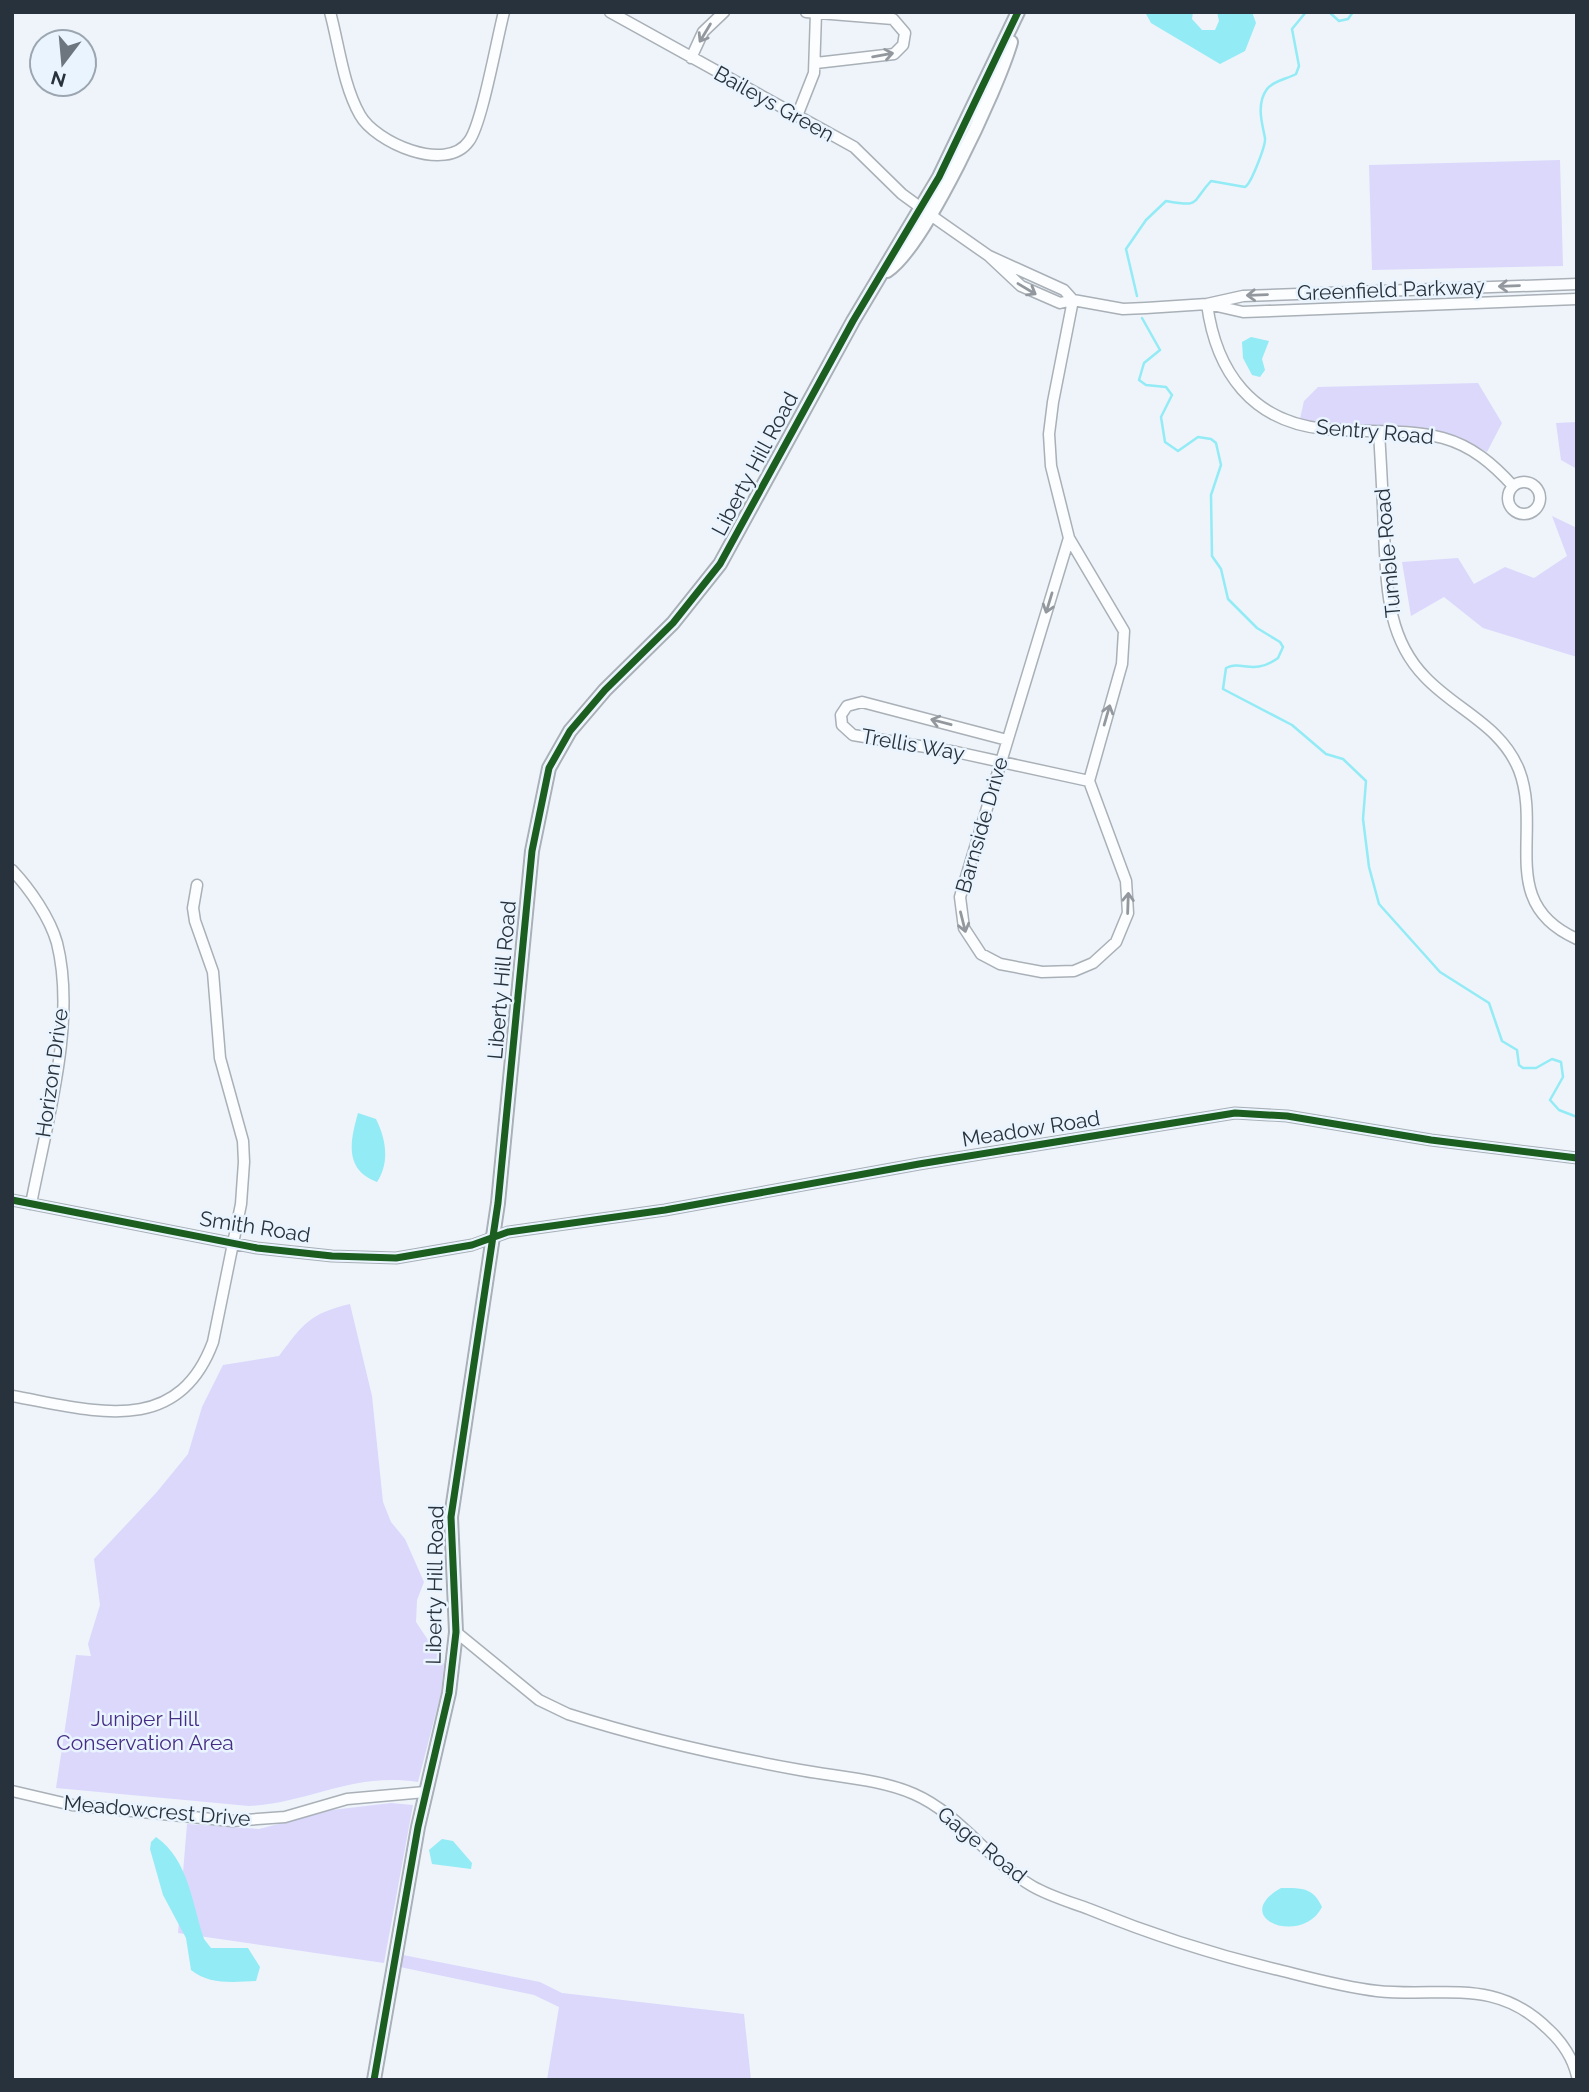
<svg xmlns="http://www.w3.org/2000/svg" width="1589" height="2092" viewBox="0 0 1589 2092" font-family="Raleway,sans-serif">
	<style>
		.green { fill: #dbd8fc }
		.water { fill: #92ebf5 }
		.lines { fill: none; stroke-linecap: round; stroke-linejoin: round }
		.stream { stroke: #92ebf5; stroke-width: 2.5 }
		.minor-casing { stroke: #a9b0b7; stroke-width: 13 }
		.tertiary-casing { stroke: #a9b0b7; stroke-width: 16 }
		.minor { stroke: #fcfdfe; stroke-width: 10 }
		.tertiary { stroke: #fcfdfe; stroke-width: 12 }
		.cycleway-casing { stroke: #e9f4ff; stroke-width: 11 }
		.cycleway { stroke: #1b5e20; stroke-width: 7 }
		.oneway { stroke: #92989d }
		.labels { text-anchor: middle; stroke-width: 5; stroke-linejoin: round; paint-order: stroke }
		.street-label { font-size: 21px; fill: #28323c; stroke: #e9f4ff }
		.park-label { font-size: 21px; fill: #462c85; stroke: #e9f4ff }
	</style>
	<rect width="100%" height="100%" fill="#eef4fa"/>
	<path class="green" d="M1560 160 1563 266 1372 270 1369 165Z
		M1478 383 1502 423 1487 452C1418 414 1367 438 1300 419L1304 401 1318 387Z
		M1577 422V469L1561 460 1556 423Z
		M1552 516 1577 528V657L1483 628 1444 597 1411 616 1402 562 1458 558 1474 584 1505 567 1534 578 1567 556Z
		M350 1304 372 1396 383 1502 391 1522 405 1539 424 1582 417 1600 416 1622 444 1664 441 1693 418 1782C351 1772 310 1803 249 1806L56 1788 76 1655 91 1656 88 1644 100 1605 94 1559 156 1493 188 1454 202 1407 223 1365 279 1356C304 1323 309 1314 350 1304Z
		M391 1803 413 1805 384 1963 178 1933 187 1824 259 1829 332 1810Z
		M403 1955 540 1982 562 1993 744 2014 751 2080H547L559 2007 534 1995 400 1967Z"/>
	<path class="water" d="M1145 12H1193L1192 19 1202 30H1215L1219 21 1217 12H1252L1256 23 1245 51 1220 64 1151 23Z
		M1251 337 1269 341 1262 359 1265 370 1260 377 1252 375 1243 358 1242 342Z
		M358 1113 376 1119C386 1139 390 1162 377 1182 344 1169 350 1142 358 1113Z
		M156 1837C189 1860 192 1904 204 1939L211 1948H248L260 1967 256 1981C234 1982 209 1985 191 1970L186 1938 163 1895 150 1849 151 1842Z
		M442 1839 453 1841 472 1863 471 1869 432 1864 429 1850Z
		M1281 1888C1301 1888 1313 1887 1322 1907 1302 1947 1228 1918 1281 1888Z"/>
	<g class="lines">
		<path class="stream" d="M1329 12 1339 21 1348 19 1353 12
			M1137 296 1126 249 1146 220 1166 201C1201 207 1190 204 1211 181L1245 187C1251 184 1266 145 1265 138 1262 123 1256 104 1267 89 1273 81 1287 79 1296 74L1299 66 1292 29 1306 12
			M1142 318 1160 350 1144 363 1139 380 1146 385 1166 387 1172 395 1161 417 1165 442 1178 451 1198 437 1211 439 1216 443 1221 465 1211 495 1212 556 1221 569 1228 599 1257 628 1280 642 1283 647 1278 658C1253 676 1242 660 1226 668L1223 689 1292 725 1326 754 1343 759 1366 781 1363 819 1369 867 1379 904 1440 972 1489 1003 1502 1041 1517 1050 1519 1065 1523 1068H1536L1552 1059 1561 1062 1563 1077 1550 1100 1559 1110 1577 1117"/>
		<g class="minor-casing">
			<path id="minor" d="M330 12C339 45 343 85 360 115 375 142 446 174 469 141 482 124 497 38 504 12
				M610 12 854 147 902 194 939 221 989 256 1064 290 1073 300
				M806 12 893 19 905 33 903 45 894 54 816 63
				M691 58 703 32 724 12
				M797 116 814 73 816 13
				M989 256 1021 286 1060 303 1073 300 1123 309 1146 308 1207 304 1243 296 1577 284
				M1207 304C1216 372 1252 422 1325 429 1364 433 1405 428 1443 438 1472 446 1493 464 1513 486
				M1208 304 1243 312 1577 299
				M1379 432C1381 465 1383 499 1384 533 1387 585 1386 637 1425 677 1456 710 1501 725 1519 770 1543 832 1496 903 1577 939
				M1508 498a16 16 0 1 1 32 0a16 16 0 1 1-32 0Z
				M1069 538 960 897 964 928 981 954 1000 964 1042 972 1074 971 1093 963 1116 942 1128 913 1126 881 1089 781 1122 664 1124 631 1069 538 1051 466 1049 434 1053 402 1073 300
				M1007 740 862 702 847 706 841 715 842 725 853 735 956 752 1089 781
				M12 870C30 889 50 918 57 943 77 1022 46 1125 31 1204
				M12 1200 257 1248 332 1256 396 1258 472 1245 508 1232 665 1210 919 1164 1235 1113 1287 1116 1431 1140 1577 1158
				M12 1396C92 1410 177 1439 213 1342L241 1204 244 1162 243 1141 220 1058 213 972 195 921 193 908 197 885
				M456 1632 539 1700 568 1714C643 1738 723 1756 800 1770 837 1777 880 1779 914 1794 960 1814 989 1861 1032 1886 1049 1896 1070 1902 1089 1909 1150 1934 1215 1955 1279 1970 1311 1978 1343 1987 1377 1991 1443 1998 1495 1976 1549 2030 1562 2042 1573 2059 1577 2076
				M12 1791 72 1805 232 1821 285 1817 347 1799 425 1792"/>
		</g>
		<g class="tertiary-casing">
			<path id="tertiary" d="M887 271C924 247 998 88 1011 42
				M374 2080 418 1827 449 1693 456 1632 451 1517 498 1203 532 851 549 768 570 731 605 690 673 623 720 564 853 321 939 177 1018 12"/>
		</g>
		<use href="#minor" class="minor"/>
		<use href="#tertiary" class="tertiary"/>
		<g class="cycleway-casing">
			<path id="cycleway" d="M12 1200 257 1248 332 1256 396 1258 472 1245 508 1232 665 1210 919 1164 1235 1113 1287 1116 1431 1140 1577 1158
				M374 2080 418 1827 449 1693 456 1632 451 1517 498 1203 532 851 549 768 570 731 605 690 673 623 720 564 853 321 939 177 1018 12"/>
		</g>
		<use href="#cycleway" class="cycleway"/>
	</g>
	<defs><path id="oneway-shaft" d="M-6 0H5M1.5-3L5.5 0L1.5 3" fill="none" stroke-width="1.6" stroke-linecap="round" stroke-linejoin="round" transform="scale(1.75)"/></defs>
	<g class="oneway">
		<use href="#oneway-shaft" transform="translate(705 33) rotate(121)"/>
		<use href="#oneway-shaft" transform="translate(883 55) rotate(-10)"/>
		<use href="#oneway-shaft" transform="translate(1509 286) rotate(178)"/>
		<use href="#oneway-shaft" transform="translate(1027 289) rotate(31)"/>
		<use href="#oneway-shaft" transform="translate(1257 295) rotate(178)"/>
		<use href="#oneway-shaft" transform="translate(1049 603) rotate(107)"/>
		<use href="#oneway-shaft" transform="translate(1107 715) rotate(-74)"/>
		<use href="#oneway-shaft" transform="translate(941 722) rotate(-165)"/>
		<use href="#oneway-shaft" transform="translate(1128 903) rotate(-88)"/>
		<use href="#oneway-shaft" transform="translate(963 922) rotate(76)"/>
	</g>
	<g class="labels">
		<g class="street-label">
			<text transform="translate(774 104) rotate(29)" y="7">Baileys Green</text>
			<text transform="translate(1391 290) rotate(-2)" y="7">Greenfield Parkway</text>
			<text transform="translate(1375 432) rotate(5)" y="7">Sentry Road</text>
			<text transform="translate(755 464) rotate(-62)" y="7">Liberty Hill Road</text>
			<text transform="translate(1388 553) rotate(-95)" y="7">Tumble Road</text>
			<text transform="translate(913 745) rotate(10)" y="7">Trellis Way</text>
			<text transform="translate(982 825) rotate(-74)" y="7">Barnside Drive</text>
			<text transform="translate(502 980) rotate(-85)" y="7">Liberty Hill Road</text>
			<text transform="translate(52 1073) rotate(-82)" y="7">Horizon Drive</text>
			<text transform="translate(1031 1129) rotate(-9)" y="7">Meadow Road</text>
			<text transform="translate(255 1227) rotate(9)" y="7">Smith Road</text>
			<text transform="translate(435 1585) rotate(-89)" y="7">Liberty Hill Road</text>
			<text transform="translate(157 1811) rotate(5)" y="7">Meadowcrest Drive</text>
			<text transform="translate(982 1845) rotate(39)" y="7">Gage Road</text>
		</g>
		<g class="park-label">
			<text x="145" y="1726">Juniper Hill<tspan x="145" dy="24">Conservation Area</tspan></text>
		</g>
	</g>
	<rect width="1589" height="2092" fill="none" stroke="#28323c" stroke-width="28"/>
	<g transform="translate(63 63) rotate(196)"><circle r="33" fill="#e9f4ff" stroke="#9ca6b1" stroke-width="2"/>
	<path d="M0-5L12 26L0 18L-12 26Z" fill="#6d767e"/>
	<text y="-10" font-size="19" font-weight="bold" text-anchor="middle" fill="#28323c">N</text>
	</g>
</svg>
